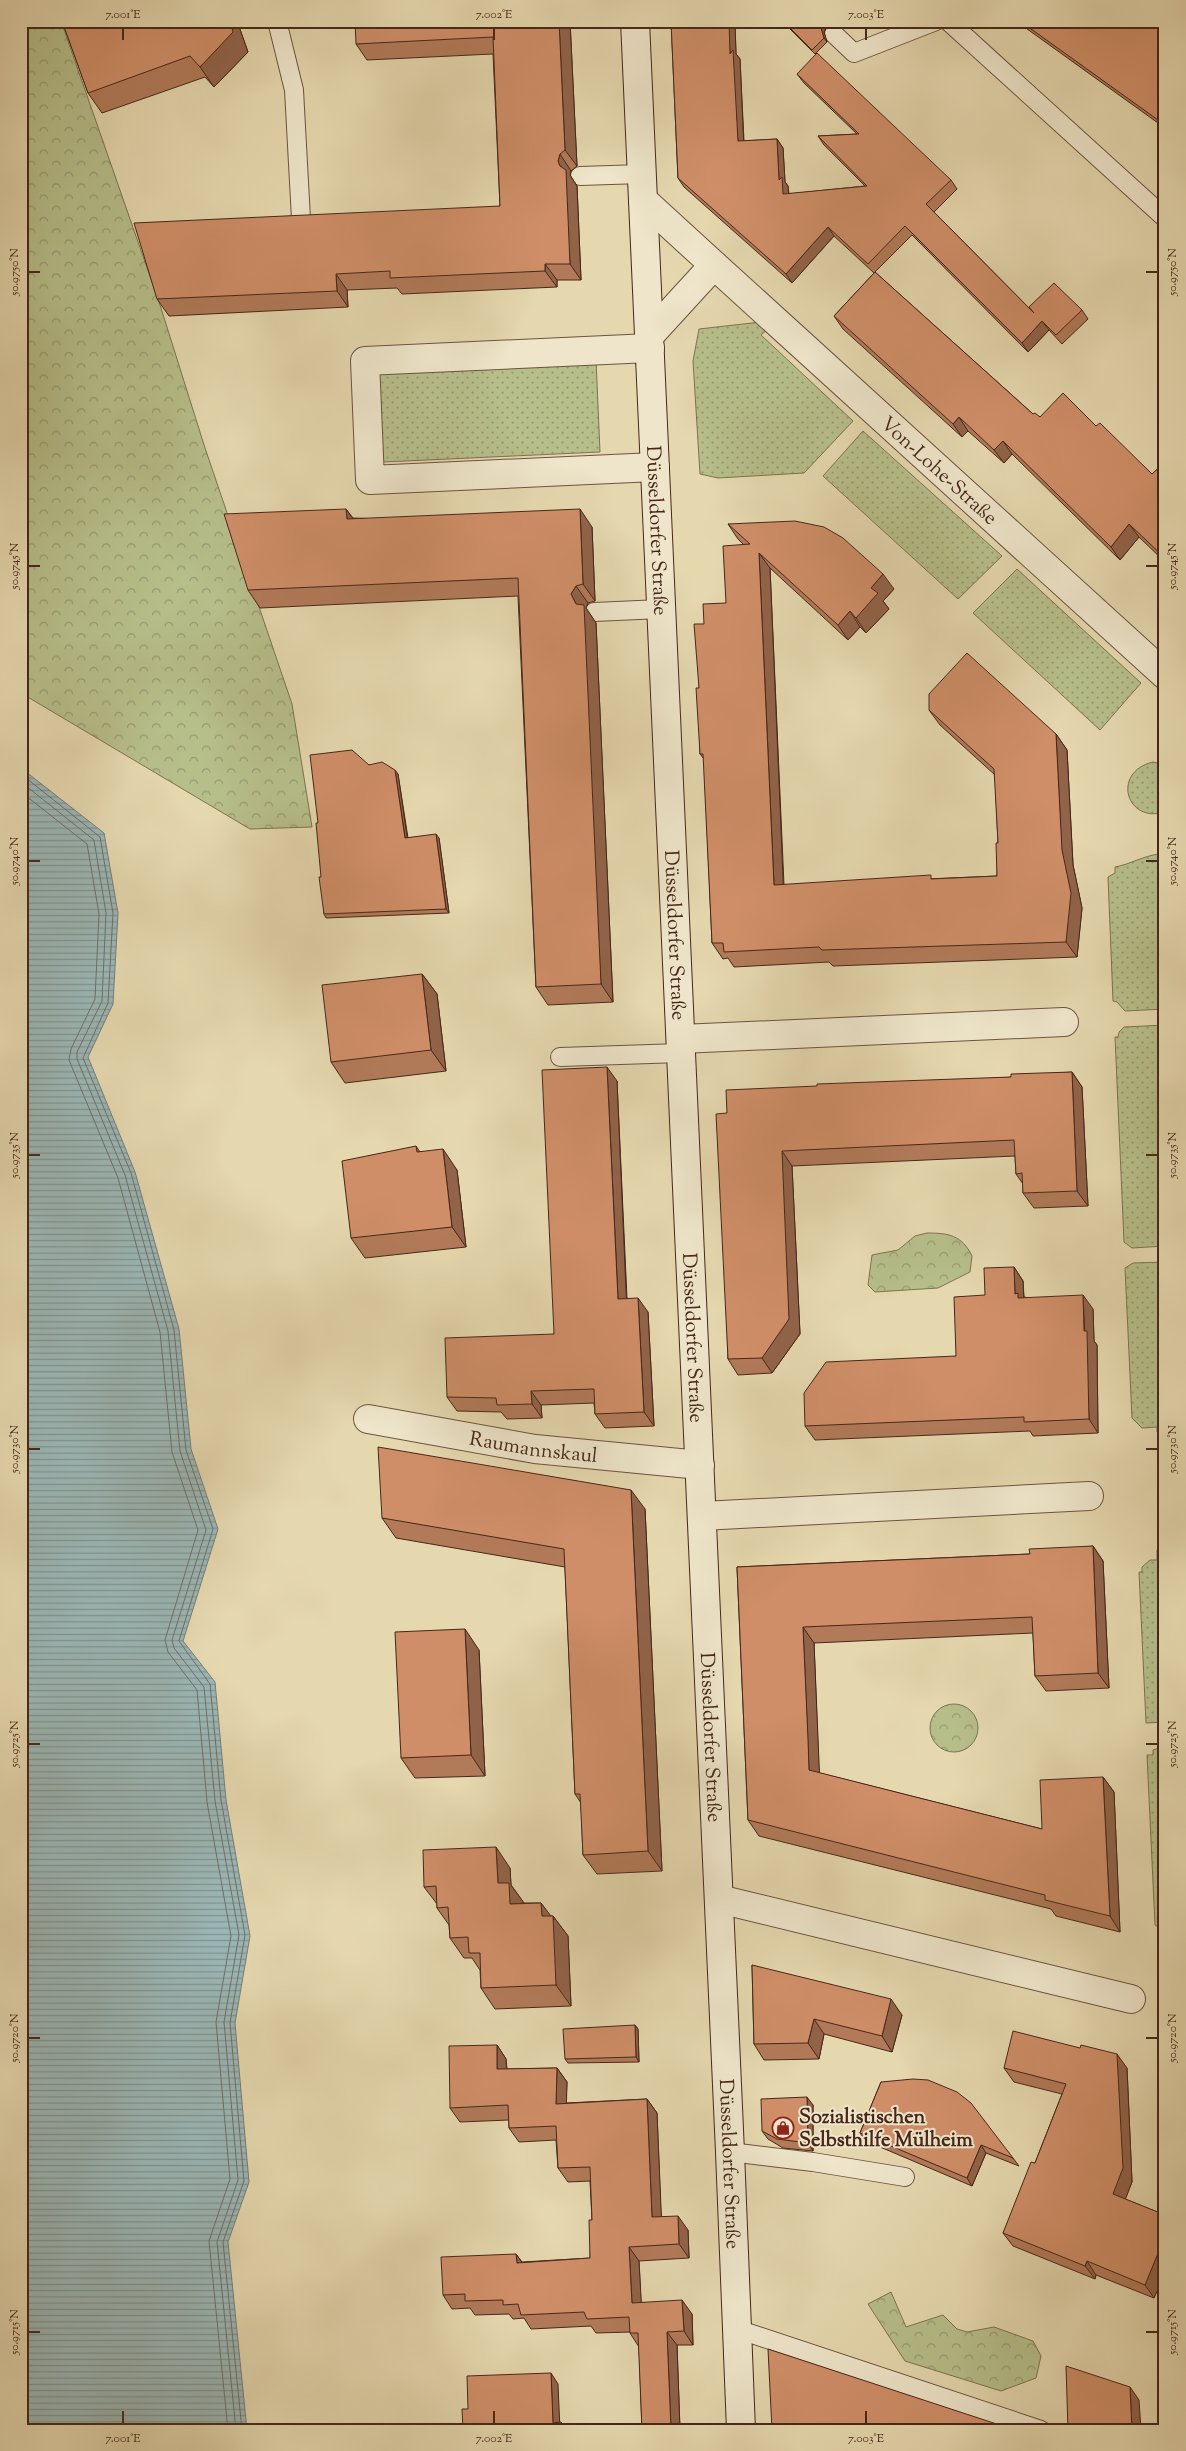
<svg xmlns="http://www.w3.org/2000/svg" width="1186" height="2451" viewBox="0 0 1186 2451" font-family="'Sorts Mill Goudy',serif">
	<style>
		.grass { fill: url(#grass-dots); stroke: #7e7252 }
		.park { fill: url(#park-crowns); stroke: #7e7252 }
		.water { fill: url(#water-rules); stroke: #797d78 }
		.lines { fill: none; stroke-linecap: round; stroke-linejoin: round }
		.shore { stroke: #706f68; stroke-width: 1 }
		.lane-casing { stroke: #6e533f; stroke-width: 20 }
		.street-casing { stroke: #6e533f; stroke-width: 30 }
		.secondary-casing { stroke: #46271a; stroke-width: 30 }
		.lane { stroke: #eee5ca; stroke-width: 18 }
		.street { stroke: #eee5ca; stroke-width: 28 }
		.secondary { stroke: #eee5ca; stroke-width: 28 }
		.wall { fill: #b27a59; stroke: #46271a }
		.shaded-wall { fill: #916349; stroke: #46271a }
		.building { fill: #cf8e68; stroke: #46271a }
		.ticks { fill: none; stroke: #46271a; stroke-width: 2 }
		.labels { text-anchor: middle; stroke-width: 4; stroke-linejoin: round; paint-order: stroke }
		.street-label { font-size: 20px; fill: #46271a; stroke: #eee5ca }
		.poi-label { font-size: 20px; font-weight: bold; fill: #46271a; stroke: #eee5ca; text-anchor: start }
		.neatline { fill: none; stroke: #46271a; stroke-width: 2 }
		.ticks-label { font-size: 12px; text-anchor: middle; fill: #46271a }
	</style>
	<defs>
		<pattern id="grass-dots" width="8" height="8" patternUnits="userSpaceOnUse" patternTransform="scale(1.25)"><rect width="8" height="8" fill="#b6be8a"/><path d="M2 2h.1M6 6h.1" fill="none" stroke="#969a70" stroke-width="1.8" stroke-linecap="round"/></pattern>
		<pattern id="park-crowns" width="20" height="18" patternUnits="userSpaceOnUse" patternTransform="scale(1.25)"><rect width="20" height="18" fill="#b6be8a"/><path d="M2 6a3 3 0 1 1 6 0M12 15a3 3 0 1 1 6 0" fill="none" stroke="#969a70"/></pattern>
		<pattern id="water-rules" width="6" height="5" patternUnits="userSpaceOnUse" patternTransform="scale(1.25)"><rect width="6" height="5" fill="#9bb7b6"/><path d="M0 2.5h6" fill="none" stroke="#809593"/></pattern>
	</defs>
	<rect width="100%" height="100%" fill="#e5d7ae"/>
	<filter id="stains"><feTurbulence type="fractalNoise" baseFrequency=".004" numOctaves="4"/><feColorMatrix values="0 0 0 0 .2 0 0 0 0 .09 0 0 0 0 .02 0 0 0 .5 -.17"/></filter>
	<radialGradient id="worn" r=".72"><stop offset=".6" stop-color="#630" stop-opacity="0"/><stop offset="1" stop-color="#630" stop-opacity=".3"/></radialGradient>
	<path class="grass" d="M761 322 768 329 761 335 853 421 804 473 718 478 700 474 693 361 699 329Z
		M596 360 600 452 383 462 379 370Z
		M863 431 1002 556 958 599 823 476Z
		M1017 569 1141 683 1100 730 973 613Z
		M1153 762 1165 765V812C1126 824 1111 772 1153 762Z
		M1159 854 1165 855V1009L1125 1011 1117 1002 1113 1001 1108 877 1115 873V867C1131 864 1143 856 1159 854Z
		M1165 1025V1246L1132 1248 1124 1242 1115 1037H1118L1119 1032 1124 1027Z
		M1165 1262V1432H1157V1427L1142 1428 1132 1418 1125 1268 1133 1263Z
		M1157 1550H1165V1722L1146 1723 1139 1572H1142V1567L1150 1560H1157Z
		M1165 1746V1931L1155 1925 1147 1755H1153V1750Z"/>
	<path class="park" d="M21 21H61L160 305 205 448 292 704 312 827 250 829 21 693Z
		M927 1233C948 1233 962 1235 972 1256L970 1272 938 1288 875 1292 868 1285 872 1255 898 1250 915 1236Z
		M930 1728a24 24 0 1 1 48 0a24 24 0 1 1-48 0Z
		M891 2292 906 2327 943 2315 957 2329 967 2332 994 2327 1033 2341 1041 2356 1036 2378 1001 2391 905 2361 868 2304Z"/>
	<path class="water" d="M21 768 104 833 118 913 113 1004 88 1057 135 1172 179 1329 191 1449 218 1529 183 1641 215 1682 226 1800 250 1936 235 2023 249 2182 228 2242 247 2430H21Z"/>
	<g class="lines">
		<path class="shore" d="M21 774 100 837 113 913 108 1003 83 1058 131 1173 174 1330 186 1450 213 1529 179 1641 210 1684 221 1800 245 1935 230 2023 244 2181 223 2242 242 2430
			M21 782 94 840 106 913 102 1001 77 1052V1059L125 1175 168 1331 180 1451 206 1530 172 1640 174 1648 204 1687 215 1801 239 1935 224 2022 238 2180 217 2242 236 2430
			M21 792 87 844 99 914 95 999 71 1049 69 1060 118 1178 160 1332 172 1452 198 1530 165 1640 168 1652 197 1690 207 1802 231 1936 216 2022 230 2179 209 2241 228 2430"/>
		<g class="lane-casing">
			<path id="lane" d="M277 21 294 90 301 219
				M948 21 1165 218
				M834 34 854 53 936 21
				M580 176 642 174
				M594 612 661 609
				M560 1057 681 1053
				M730 2152 813 2162 905 2177
				M737 2329 1041 2430"/>
		</g>
		<g class="street-casing">
			<g id="street">
				<path d="M643 200 714 265"/>
				<path id="s1" d="M649 336 714 265 1165 675"/>
				<path d="M650 348 365 361 370 480 655 467"/>
				<path d="M681 1039 1064 1022"/>
				<path id="s2" d="M368 1419 535 1449 700 1465"/>
				<path d="M702 1516 1089 1496"/>
				<path d="M719 1899 1131 1999"/>
			</g>
		</g>
		<g class="secondary-casing">
			<g id="secondary">
				<path id="s3" d="M635 21 730 2152 741 2430"/>
			</g>
		</g>
		<use href="#lane" class="lane"/>
		<use href="#street" class="street"/>
		<use href="#secondary" class="secondary"/>
	</g>
	<path class="wall" d="M62 21H237L248 52 214 87 205 77 102 113 88 93Z
		M570 21 577 166 571 171 570 175 577 186 581 280H557V287L402 294 397 288 347 290 348 307 169 316 157 299 500 206 493 54 367 60 356 44Z
		M671 21H733L735 24 736 54 740 59 744 141 777 139 783 148 785 182 788 186 789 194 865 186 824 145 818 136 857 134 804 83 797 74 951 180 957 189 934 212 1029 308 1082 310 1088 319 1062 344 1049 330 1028 352 912 235 875 272 1033 414 1040 417 1096 426 1152 474 1165 462V562L1139 537 1120 560 1012 454 1004 463 968 431 962 437 843 329 834 316 874 273 834 236 792 283 684 187 678 178Z
		M782 21H846L841 26 836 24 827 26 824 32 827 42 815 54Z
		M1016 21H1165V128Z
		M346 509 353 518 592 527 595 601 588 603 586 608 596 623 613 1002 548 1005 536 987 518 596 260 608 248 590Z
		M728 524 894 589 883 601 889 609 866 633 860 627 848 640 770 568 784 885 997 876 998 843 995 775 940 725 929 710 1056 734 1067 750 1073 865 1082 908 1077 957 833 966 829 962 734 967 728 958 723 959 712 943 704 759 700 754 699 688 704 624 726 603 744 545 738 539Z
		M369 765 398 774 408 838H439L449 913 326 918 324 914 318 823Z
		M422 974 437 994 446 1071 345 1083 331 1062Z
		M1072 1072 1082 1087 1088 1206 1034 1208 1023 1193V1184L1016 1174 1015 1156 792 1166 800 1334 772 1373 738 1375 728 1359 727 1113 1011 1077Z
		M617 1081 627 1298 648 1312 654 1426 605 1428 595 1414 594 1403 541 1405 542 1418 507 1419 501 1412 457 1411 447 1397 554 1334Z
		M416 1146 420 1152 457 1170 466 1247 365 1258 351 1238Z
		M1014 1267 1023 1281 1024 1297 1093 1309 1094 1341 1097 1345 1098 1433 1033 1436 1030 1431 815 1440 805 1426 956 1356 985 1295Z
		M645 1509 662 1871 597 1874 583 1855 581 1803 575 1794 565 1567 396 1538 382 1518Z
		M1093 1546 1103 1561 1109 1688 1046 1691 1035 1676 1033 1633 814 1643 819 1773 1042 1829 1103 1777 1114 1792 1120 1932 1056 1916 1051 1909 759 1836 748 1820 737 1567 1030 1554Z
		M479 1650 485 1776 415 1778 401 1758Z
		M510 1868 511 1885 524 1903H541L550 1916H553L568 1936 571 2006 495 2009 481 1988 480 1970 472 1958H464L450 1938 449 1925 437 1908V1904L424 1887Z
		M752 1965 902 2015 892 2052 824 2034 819 2059 764 2060 754 2044Z
		M635 2025 638 2029 639 2062 568 2063 565 2059Z
		M497 2045 506 2059 507 2069 557 2068 567 2082 566 2103 647 2099 657 2113 661 2217 688 2230 689 2258 639 2261 641 2302 692 2314 693 2345H677L680 2430H642L639 2347 630 2333V2332L596 2333 591 2326 531 2329 524 2318 513 2319 509 2314 475 2315 470 2308 452 2309 443 2295 516 2254 522 2262 590 2258 592 2220 590 2181 568 2182 558 2168 556 2140 519 2142 509 2128V2120L460 2122 450 2108Z
		M1004 2068H1127L1132 2182 1125 2199 1165 2215V2273L1154 2298 1096 2275 1095 2279 1013 2246 1003 2233 1035 2163 1062 2094 1014 2082Z
		M881 2082 1013 2158 1019 2166 986 2153 972 2186 866 2141 860 2133Z
		M813 2105V2151L783 2148 768 2139 762 2131Z"/>
	<path class="shaded-wall" d="M230 21H237L248 52 214 87 200 67Z
		M559 21H570L577 166 565 150Z
		M728 21H733L735 24 736 54 740 59 744 150 738 141 730 54Z
		M824 22 827 26 824 32 827 42 824 38 821 28Z
		M777 139 783 148 785 182 788 186 789 203 783 194 779 180Z
		M560 154 571 171 570 175 577 186 581 280 570 264 560 166 558 161Z
		M828 227 834 236 792 283 786 274Z
		M545 264 557 280V287L545 271Z
		M336 274 347 290 348 307 337 291Z
		M1042 321 1049 330 1028 352 1022 343Z
		M959 417 968 431 962 437 953 424Z
		M1003 441 1012 454 1004 463 994 450Z
		M346 509 358 526 347 519Z
		M580 509 592 527 595 601 583 584Z
		M1129 524 1139 537 1120 560 1111 547Z
		M759 553 770 568 784 901 774 885Z
		M883 574 894 589 883 601 889 609 866 633 856 618 871 588Z
		M576 586 588 603 586 608 596 623 613 1002 601 984 576 604 571 594Z
		M850 611 860 627 848 640 838 625Z
		M1056 734 1067 750 1073 865 1082 908 1077 957 1066 942Z
		M395 770 398 774 408 843 405 838Z
		M436 834 439 838 449 913 446 909Z
		M422 974 437 994 446 1071 431 1050Z
		M607 1067 617 1081 627 1313 618 1299Z
		M1072 1072 1082 1087 1088 1206 1077 1191Z
		M443 1149 457 1170 466 1247 452 1227Z
		M782 1151 792 1166 800 1334 772 1373 762 1358Z
		M1014 1267 1023 1281 1024 1302 1028 1307 1015 1294Z
		M1083 1295 1093 1309 1094 1341 1097 1345 1098 1433 1089 1419Z
		M638 1298 648 1312 654 1426 644 1412Z
		M531 1391 541 1405 542 1418 532 1404Z
		M631 1490 645 1509 662 1871 648 1851Z
		M1093 1546 1103 1561 1109 1688 1098 1673Z
		M803 1627 814 1643 820 1786 809 1770Z
		M465 1629 479 1650 485 1776 471 1755Z
		M1103 1777 1114 1792 1120 1932 1110 1916Z
		M496 1847 510 1868 511 1885 524 1903 510 1904 498 1883Z
		M541 1903 554 1920 553 1916 568 1936 571 2006 556 1985 542 1916Z
		M891 1999 902 2015 892 2052 882 2036Z
		M814 2019 824 2034 819 2059 808 2043Z
		M635 2025 638 2029 639 2062 636 2057Z
		M497 2045 506 2059 507 2083 497 2069Z
		M1117 2054 1127 2068 1132 2182 1122 2208 1113 2194Z
		M557 2068 567 2082 566 2118 556 2104Z
		M807 2097 813 2105V2151L808 2143Z
		M647 2099 657 2113 662 2231 652 2217Z
		M981 2145 986 2153 972 2186 967 2178Z
		M678 2216 688 2230 689 2258 679 2244Z
		M1165 2236V2273L1154 2298 1145 2285Z
		M629 2247 639 2261 642 2316 632 2303Z
		M516 2254 526 2268 517 2263Z
		M1087 2261 1096 2275 1095 2279 1085 2266Z
		M682 2300 692 2314 693 2345 684 2331Z
		M667 2332 677 2345 680 2430 671 2429Z
		M551 2373 558 2384 560 2430 553 2423Z
		M1130 2387 1139 2400 1141 2430H1132Z
		M561 2422 567 2430H562Z"/>
	<path class="building" d="M62 21H230L233 32 200 67 190 56 88 93Z
		M355 21H559L565 150 560 154 558 161 560 166 566 170 570 264H545V271L390 278V271L336 274 337 291 157 299 134 223 500 206 493 37 356 44Z
		M671 21H729L730 54 733 50 738 141 777 139 779 180 782 177 783 194 867 186 818 136 859 134 797 74 817 53 951 180 926 204 1034 313 1029 307 1054 283 1082 310 1056 335 1042 321 1022 343 905 226 868 264 828 227 786 274 678 178Z
		M783 21H827L824 22 821 28 824 38 812 50Z
		M1020 21H1165V125Z
		M875 272 1033 414 1035 413 1040 417 1063 393 1096 426 1100 423 1152 474 1165 462V558L1129 524 1111 547 1003 441 994 450 959 417 953 424 834 316Z
		M346 509 347 519 580 509 583 584 576 586 571 594 576 604 584 605 601 984 536 987 518 578 248 590 224 514Z
		M795 521 824 527 843 538 883 574 871 588 878 593 856 618 850 611 838 625 759 553 774 885 931 875V879L997 876 996 843H998L994 769 929 710V694L967 653 1056 734 1062 850 1071 893 1066 942 822 950 819 947 724 952 723 943H712L703 754H700L696 688H699L694 624H704L703 604 726 603 723 546 750 544 728 524Z
		M352 750 369 765 382 762 395 770 405 838 436 834 446 909 324 914 319 877H321L316 823H318L310 755Z
		M422 974 431 1050 331 1062 322 985Z
		M607 1067 618 1299 638 1298 644 1412 595 1414 594 1389 531 1391 532 1404 497 1405 496 1398 447 1397 445 1338 554 1334 542 1070Z
		M1072 1072 1077 1191 1023 1193 1022 1173 1016 1174 1014 1140 782 1151 789 1319 762 1358 728 1359 716 1114 727 1113 726 1090 817 1086V1084L1011 1077V1074Z
		M416 1146 417 1152 443 1149 452 1227 351 1238 342 1161Z
		M1014 1267 1015 1294 1018 1293V1298L1083 1295 1084 1331H1087L1089 1419 1024 1422V1417L805 1426 804 1393 826 1362 956 1356 954 1297 985 1295 984 1268Z
		M378 1447 631 1490 648 1851 583 1855 580 1794H575L564 1549 382 1518Z
		M1093 1546 1098 1673 1035 1676 1032 1617 803 1627 808 1739 809 1770 1042 1829 1040 1780 1103 1777 1110 1916 1045 1900V1895L748 1820 737 1567 1030 1554 1029 1549Z
		M465 1629 471 1755 401 1758 395 1632Z
		M496 1847 498 1883H509L510 1904 541 1903 542 1916H553L556 1985 481 1988 480 1953H469L468 1937 450 1938 448 1907 437 1908 436 1886 424 1887 423 1850Z
		M752 1965 891 1999 882 2036 814 2019 808 2043 754 2044Z
		M635 2025 636 2057 565 2059 563 2029Z
		M1013 2031 1080 2048 1081 2045 1117 2054 1123 2168 1113 2194 1165 2215V2236L1145 2285 1087 2261 1085 2266 1003 2233 1031 2162 1035 2163 1066 2084 1004 2068Z
		M497 2045V2069L557 2068 556 2104 647 2099 652 2217 678 2216 679 2244 629 2247 632 2303 682 2300 684 2331 667 2332 671 2429 642 2430 638 2333H630L629 2317 587 2319 584 2312 521 2315 518 2304 503 2305V2300L465 2301V2294L443 2295 441 2257 516 2254 517 2263 590 2258 589 2220H592L590 2167 558 2168 556 2126 509 2128 508 2105 450 2108 449 2046Z
		M913 2079 928 2080 957 2092 971 2103 1013 2158 981 2145 967 2178 860 2133 881 2082Z
		M807 2097 808 2143 777 2139 762 2131 761 2099Z
		M768 2349 1015 2430H772Z
		M1066 2366 1130 2387 1132 2430H1068Z
		M551 2373 553 2423 561 2422 562 2430H463L462 2409H468L467 2376Z"/>
	<path class="ticks" d="M123 28V40M494 28V40M866 28V40M28 272H40M1146 272H1158M28 566H40M1146 566H1158M28 861H40M1146 861H1158M28 1155H40M1146 1155H1158M28 1449H40M1146 1449H1158M28 1744H40M1146 1744H1158M28 2038H40M1146 2038H1158M28 2332H40M1146 2332H1158M123 2411V2424M494 2411V2424M866 2411V2424"/>
	<defs>
		<g id="shop-ring" transform="scale(1.125)"><circle r="9.5" fill="#eee5ca" stroke="#8f2418" stroke-width="1.5"/><path d="M-5-2.5h2.3a2.7 3.5 0 0 1 5.4 0H5L5.5 6h-11ZM-1.5-2.5h3a1.5 2.3 0 0 0-3 0Z" fill="#8f2418"/></g>
	</defs>
	<g fill-rule="evenodd">
		<use href="#shop-ring" x="783" y="2128"/>
	</g>
	<g class="labels">
		<g class="street-label">
			<text dy="7" stroke="none"><textPath href="#s1" startOffset="401">Von-Lohe-Straße</textPath></text>
			<text dy="7" stroke="none"><textPath href="#s3" startOffset="510">Düsseldorfer Straße</textPath></text>
			<text dy="7" stroke="none"><textPath href="#s3" startOffset="915">Düsseldorfer Straße</textPath></text>
			<text dy="7" stroke="none"><textPath href="#s3" startOffset="1318">Düsseldorfer Straße</textPath></text>
			<text dy="7" stroke="none"><textPath href="#s2" startOffset="168">Raumannskaul</textPath></text>
			<text dy="7" stroke="none"><textPath href="#s3" startOffset="1718">Düsseldorfer Straße</textPath></text>
			<text dy="7" stroke="none"><textPath href="#s3" startOffset="2145">Düsseldorfer Straße</textPath></text>
		</g>
		<g class="poi-label">
			<text x="799" y="2123">Sozialistischen<tspan x="799" dy="23">Selbsthilfe Mülheim</tspan></text>
		</g>
	</g>
	<rect width="1186" height="2451" fill="none" stroke="#e5d7ae" stroke-width="55"/>
	<rect x="28" y="28" width="1130" height="2396" class="neatline"/>
	<g class="ticks-label">
		<text x="123" y="18">7.001°E</text>
		<text x="494" y="18">7.002°E</text>
		<text x="866" y="18">7.003°E</text>
		<text transform="translate(14 272) rotate(-90)" y="4">50.9750°N</text>
		<text transform="translate(1172 272) rotate(-90)" y="4">50.9750°N</text>
		<text transform="translate(14 566) rotate(-90)" y="4">50.9745°N</text>
		<text transform="translate(1172 566) rotate(-90)" y="4">50.9745°N</text>
		<text transform="translate(14 861) rotate(-90)" y="4">50.9740°N</text>
		<text transform="translate(1172 861) rotate(-90)" y="4">50.9740°N</text>
		<text transform="translate(14 1155) rotate(-90)" y="4">50.9735°N</text>
		<text transform="translate(1172 1155) rotate(-90)" y="4">50.9735°N</text>
		<text transform="translate(14 1449) rotate(-90)" y="4">50.9730°N</text>
		<text transform="translate(1172 1449) rotate(-90)" y="4">50.9730°N</text>
		<text transform="translate(14 1744) rotate(-90)" y="4">50.9725°N</text>
		<text transform="translate(1172 1744) rotate(-90)" y="4">50.9725°N</text>
		<text transform="translate(14 2038) rotate(-90)" y="4">50.9720°N</text>
		<text transform="translate(1172 2038) rotate(-90)" y="4">50.9720°N</text>
		<text transform="translate(14 2332) rotate(-90)" y="4">50.9715°N</text>
		<text transform="translate(1172 2332) rotate(-90)" y="4">50.9715°N</text>
		<text x="123" y="2442">7.001°E</text>
		<text x="494" y="2442">7.002°E</text>
		<text x="866" y="2442">7.003°E</text>
	</g>
	<rect width="100%" height="100%" filter="url(#stains)"/>
	<rect width="100%" height="100%" fill="url(#worn)"/>
</svg>
